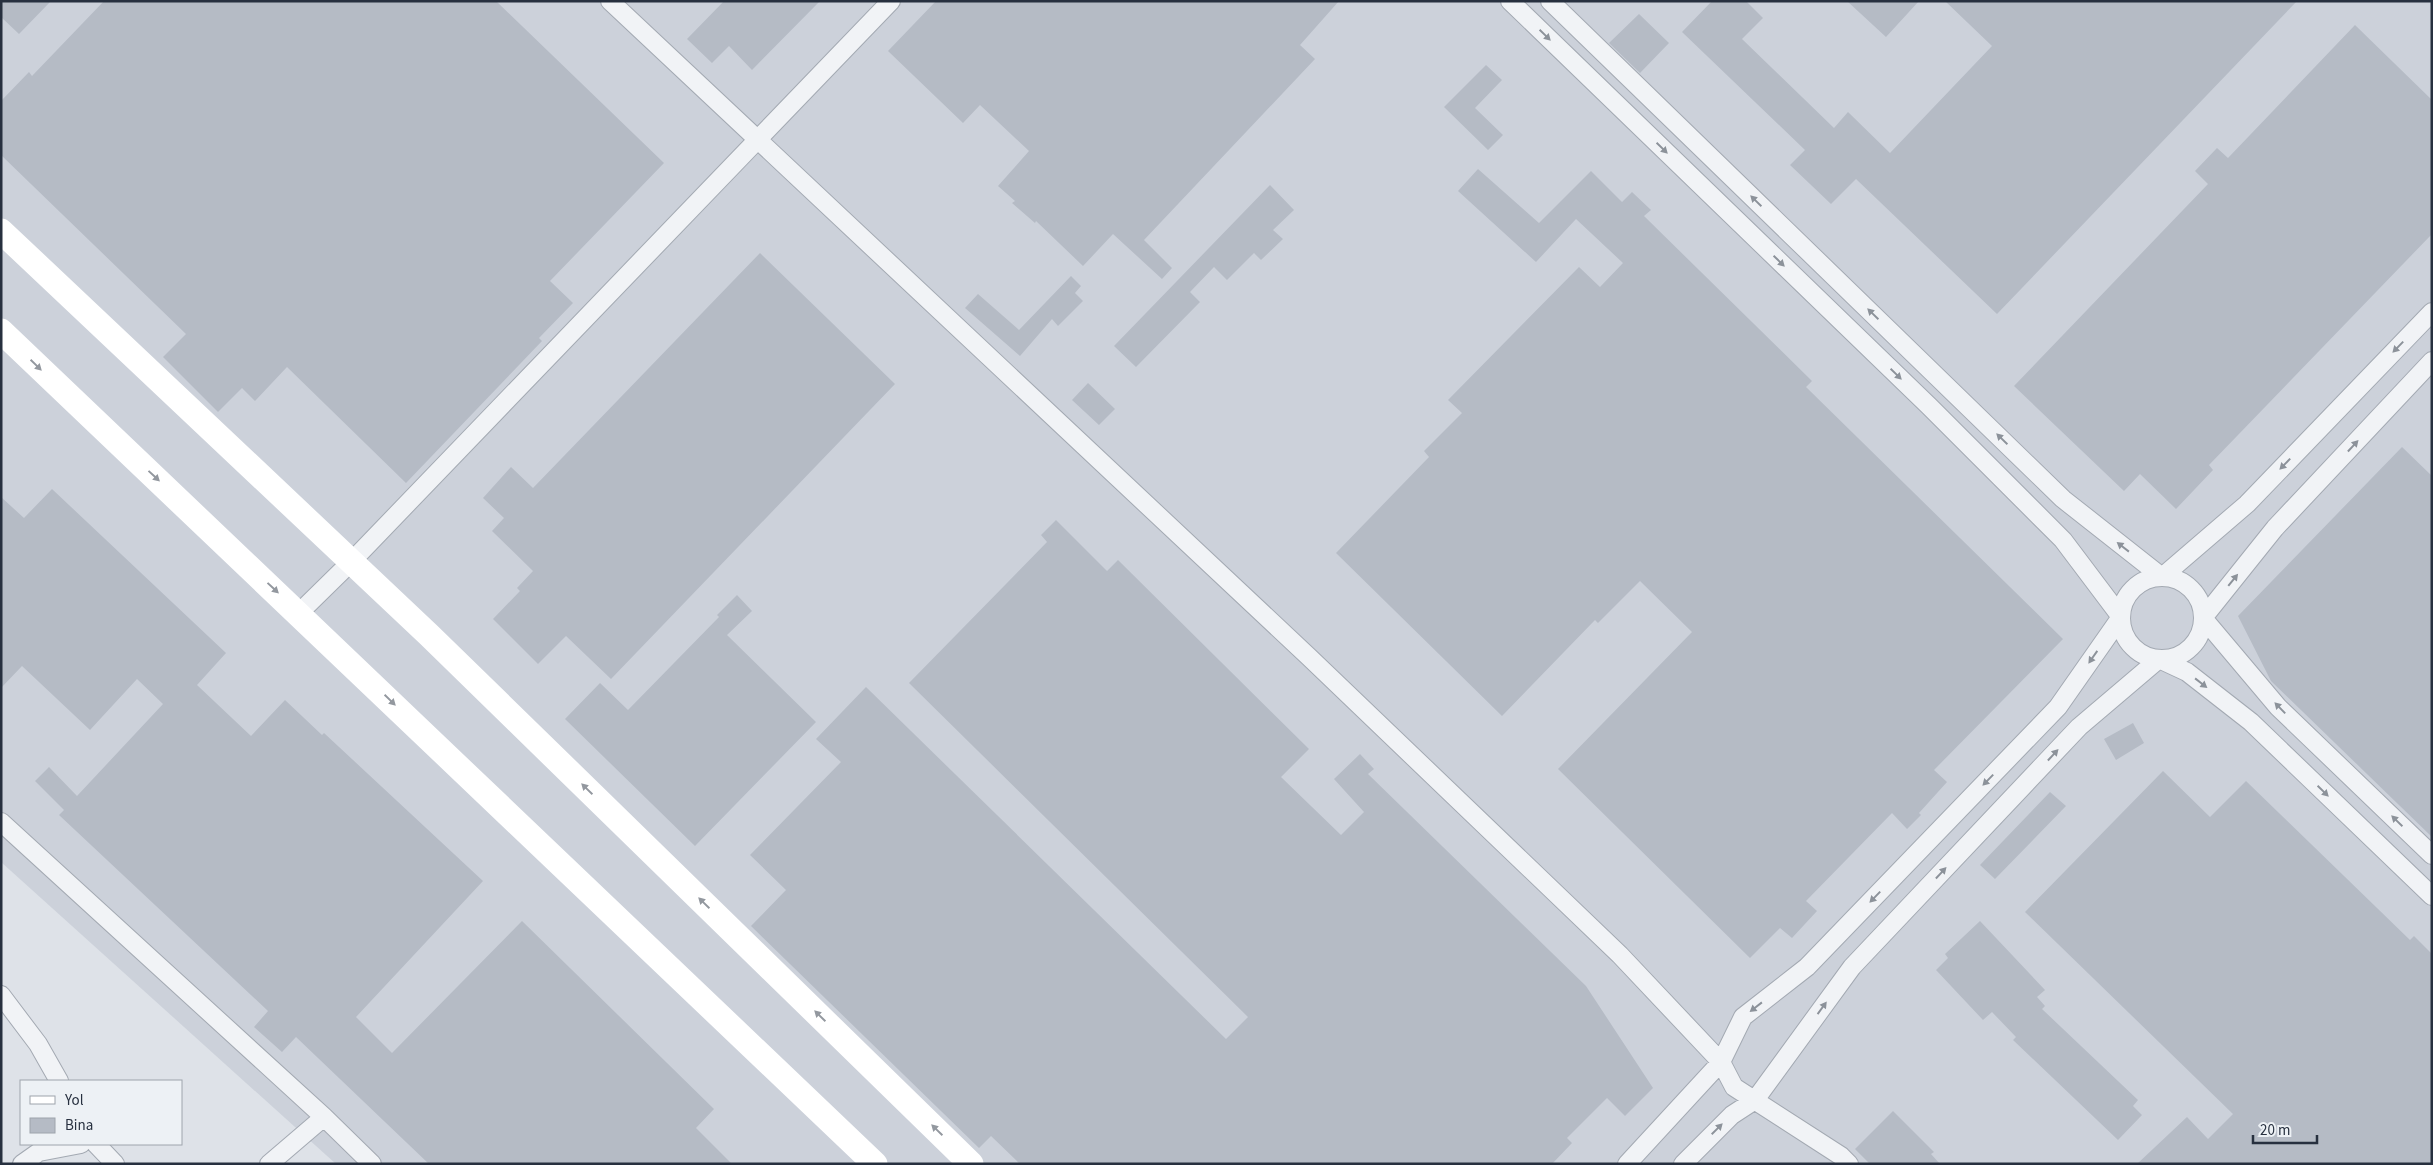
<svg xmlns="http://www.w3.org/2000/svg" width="2433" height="1165" viewBox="0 0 2433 1165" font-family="'Source Sans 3',sans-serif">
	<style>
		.built { fill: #ccd1da }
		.building { fill: #b5bbc5 }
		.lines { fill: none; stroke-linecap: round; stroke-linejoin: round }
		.street-casing { stroke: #a3a9b2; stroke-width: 20 }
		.street { stroke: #f1f3f6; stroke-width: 18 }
		.secondary { stroke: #fff; stroke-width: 25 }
		.oneway { fill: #8c929a }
		.oneway2 { fill: #93989f }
	</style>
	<rect width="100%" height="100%" fill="#dee2e8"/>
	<path class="built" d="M1 1H2432V1164H336L1 862Z"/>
	<path class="building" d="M1 1H51L19 34 1 17Z
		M104 1H496L664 163 550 281 573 303 539 338 542 341 406 483 287 367 255 401 242 388 218 412 163 357 186 334 1 155V101L29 72 32 76Z
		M724 1H820L752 70 729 46 712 63 687 39Z
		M936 1H1339L1300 45 1315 59 1144 240 1172 268 1162 279 1113 234 1083 266 1036 221 1035 223 1012 203 1015 201 998 186 1029 151 980 105 963 123 888 51Z
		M1712 1H1746L1763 18 1742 39 1834 128 1848 112 1890 153 1992 46 1945 1H2297L1997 314 1856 179 1831 204 1790 165 1805 150 1682 32Z
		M1847 1H1919L1886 37Z
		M1639 14 1669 43 1640 73 1609 43Z
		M2355 25 2432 100V234L2209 465 2213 470 2176 509 2140 474 2124 491 2014 386 2208 184 2195 171 2217 148 2228 158Z
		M1486 65 1502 80 1475 108 1503 135 1488 150 1444 107Z
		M1478 169 1539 223 1591 171 1622 202 1632 192 1651 210 1644 216 1812 381 1806 387 2063 639 1934 770 1947 782 1919 813 1921 815 1907 829 1892 813 1806 901 1817 911 1792 938 1780 928 1750 958 1558 769 1692 632 1640 581 1598 623 1595 620 1502 716 1336 553 1429 457 1424 451 1462 413 1448 400 1579 267 1600 287 1623 263 1576 219 1536 262 1458 191Z
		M1270 185 1294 210 1273 230 1283 239 1261 260 1254 253 1227 280 1214 267 1190 292 1200 302 1136 367 1114 346Z
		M760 253 895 384 611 679 566 636 538 664 493 619 520 591 517 588 533 571 492 531 504 518 483 498 511 467 533 488Z
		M1071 276 1081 286 1075 293 1083 301 1058 326 1052 319 1020 356 965 308 978 294 1019 330Z
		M1088 383 1115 409 1099 425 1072 400Z
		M2402 447 2432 476V837L2271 681 2238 616Z
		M52 489 226 653 197 685 251 736 285 700 322 735 324 733 483 881 356 1017 392 1053 522 921 714 1109 696 1128 732 1164H429L296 1037 282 1052 254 1027 268 1011 59 815 64 810 35 781 49 767 77 796 163 704 137 679 90 730 22 666 1 688V497L24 518Z
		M1056 520 1107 571 1118 560 1309 749 1281 777 1341 835 1364 812 1334 779 1360 754 1374 769 1368 774 1586 986 1653 1088 1625 1116 1607 1098 1567 1138 1572 1143 1552 1164H1020L991 1136 979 1148 751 926 786 890 750 855 841 762 816 739 866 687 1226 1039 1248 1017 909 683 1047 542 1041 535Z
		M737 595 752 611 727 635 816 722 695 846 565 719 600 683 628 710 719 617 717 615Z
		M2133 723 2144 743 2116 760 2104 739Z
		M2163 771 2210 817 2246 781 2410 940 2414 936 2432 954V1164H2137L2187 1117 2208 1139 2233 1114 2025 912Z
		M2050 792 2066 806 1995 879 1980 865Z
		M1980 921 2045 990 2037 997 2045 1006 2042 1009 2138 1100 2133 1106 2142 1115 2118 1140 2013 1040 2016 1037 1992 1012 1983 1020 1936 970 1948 958 1945 954Z
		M1893 1111 1934 1152 1931 1154 1940 1164H1870L1855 1149Z"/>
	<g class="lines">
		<g class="street-casing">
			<path id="street" d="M610 1 1309 657 1620 955 1721 1062 1734 1087 1841 1156 1849 1164
				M1510 1 1929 406 2063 540 2121 617 2058 707 1807 967 1743 1017 1721 1062 1627 1164
				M1550 1 2063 499 2162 577 2247 504 2432 312
				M2432 361 2275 528 2203 618 2278 707 2432 855
				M2121 618a41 41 0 1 1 82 0a41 41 0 1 1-82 0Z
				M299 613 351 562 891 1
				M1 822 324 1117
				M1 995 38 1044 59 1081
				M96 1144 115 1164
				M22 1164 39 1152 81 1144
				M269 1164 324 1117 372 1164
				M1683 1164 1732 1115 1755 1100 1852 967 2079 727 2159 659 2187 672 2251 722 2432 896"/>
		</g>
		<use href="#street" class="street"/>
		<path class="secondary" d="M1 231 429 635 971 1164
			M1 331 875 1164"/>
	</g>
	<defs><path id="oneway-solid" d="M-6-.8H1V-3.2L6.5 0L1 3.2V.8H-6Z" transform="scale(1.25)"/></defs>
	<g class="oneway">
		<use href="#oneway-solid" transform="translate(1545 35) rotate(44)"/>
		<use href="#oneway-solid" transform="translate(1662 148) rotate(44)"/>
		<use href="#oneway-solid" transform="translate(1756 201) rotate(-136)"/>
		<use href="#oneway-solid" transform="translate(1779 261) rotate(44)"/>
		<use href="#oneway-solid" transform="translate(1873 314) rotate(-136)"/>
		<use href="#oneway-solid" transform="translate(2398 347) rotate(134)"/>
		<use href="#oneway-solid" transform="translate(1896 374) rotate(44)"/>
		<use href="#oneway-solid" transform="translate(2002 439) rotate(-136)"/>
		<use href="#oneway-solid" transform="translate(2353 446) rotate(-47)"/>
		<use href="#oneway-solid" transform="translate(2285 464) rotate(134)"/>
		<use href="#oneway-solid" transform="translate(2123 547) rotate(-142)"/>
		<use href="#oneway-solid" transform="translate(2233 580) rotate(-51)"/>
		<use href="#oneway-solid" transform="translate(2093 657) rotate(125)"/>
		<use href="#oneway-solid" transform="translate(2201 683) rotate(38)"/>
		<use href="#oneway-solid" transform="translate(2280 708) rotate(-134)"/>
		<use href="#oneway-solid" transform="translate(2053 755) rotate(-47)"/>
		<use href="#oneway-solid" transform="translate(1988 780) rotate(134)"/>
		<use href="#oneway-solid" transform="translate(2323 791) rotate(44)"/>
		<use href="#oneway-solid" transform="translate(2397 821) rotate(-136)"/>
		<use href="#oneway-solid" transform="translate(1941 873) rotate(-47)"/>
		<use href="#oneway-solid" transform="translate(1875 897) rotate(134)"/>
		<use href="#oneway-solid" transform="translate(1756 1007) rotate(142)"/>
		<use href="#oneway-solid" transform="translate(1822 1008) rotate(-54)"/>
		<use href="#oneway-solid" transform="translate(1717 1129) rotate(-45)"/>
	</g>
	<g class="oneway2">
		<use href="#oneway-solid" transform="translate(36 365) rotate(44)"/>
		<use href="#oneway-solid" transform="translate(154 476) rotate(43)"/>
		<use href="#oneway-solid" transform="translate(273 588) rotate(43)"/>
		<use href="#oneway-solid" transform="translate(390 700) rotate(44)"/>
		<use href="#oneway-solid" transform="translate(587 789) rotate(-136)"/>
		<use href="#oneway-solid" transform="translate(704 903) rotate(-136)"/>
		<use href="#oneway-solid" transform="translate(820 1016) rotate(-136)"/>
		<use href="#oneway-solid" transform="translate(937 1130) rotate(-136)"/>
	</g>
	<rect width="2433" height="1165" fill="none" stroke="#27303f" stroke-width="5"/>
	<rect x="20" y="1080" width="162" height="65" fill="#edf1f5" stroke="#9ea4ac"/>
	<rect x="30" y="1096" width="25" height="8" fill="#ffffff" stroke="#9ea4ac"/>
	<text x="65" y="1105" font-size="15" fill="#27303f">Yol</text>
	<rect x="30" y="1118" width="25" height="15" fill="#b5bbc5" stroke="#9ea4ac"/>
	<text x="65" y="1130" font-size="15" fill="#27303f">Bina</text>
	<path d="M2253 1135v8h64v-8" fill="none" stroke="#27303f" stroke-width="2.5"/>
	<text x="2260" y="1135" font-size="15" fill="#27303f" stroke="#edf1f5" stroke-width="4" paint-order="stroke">20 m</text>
</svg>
